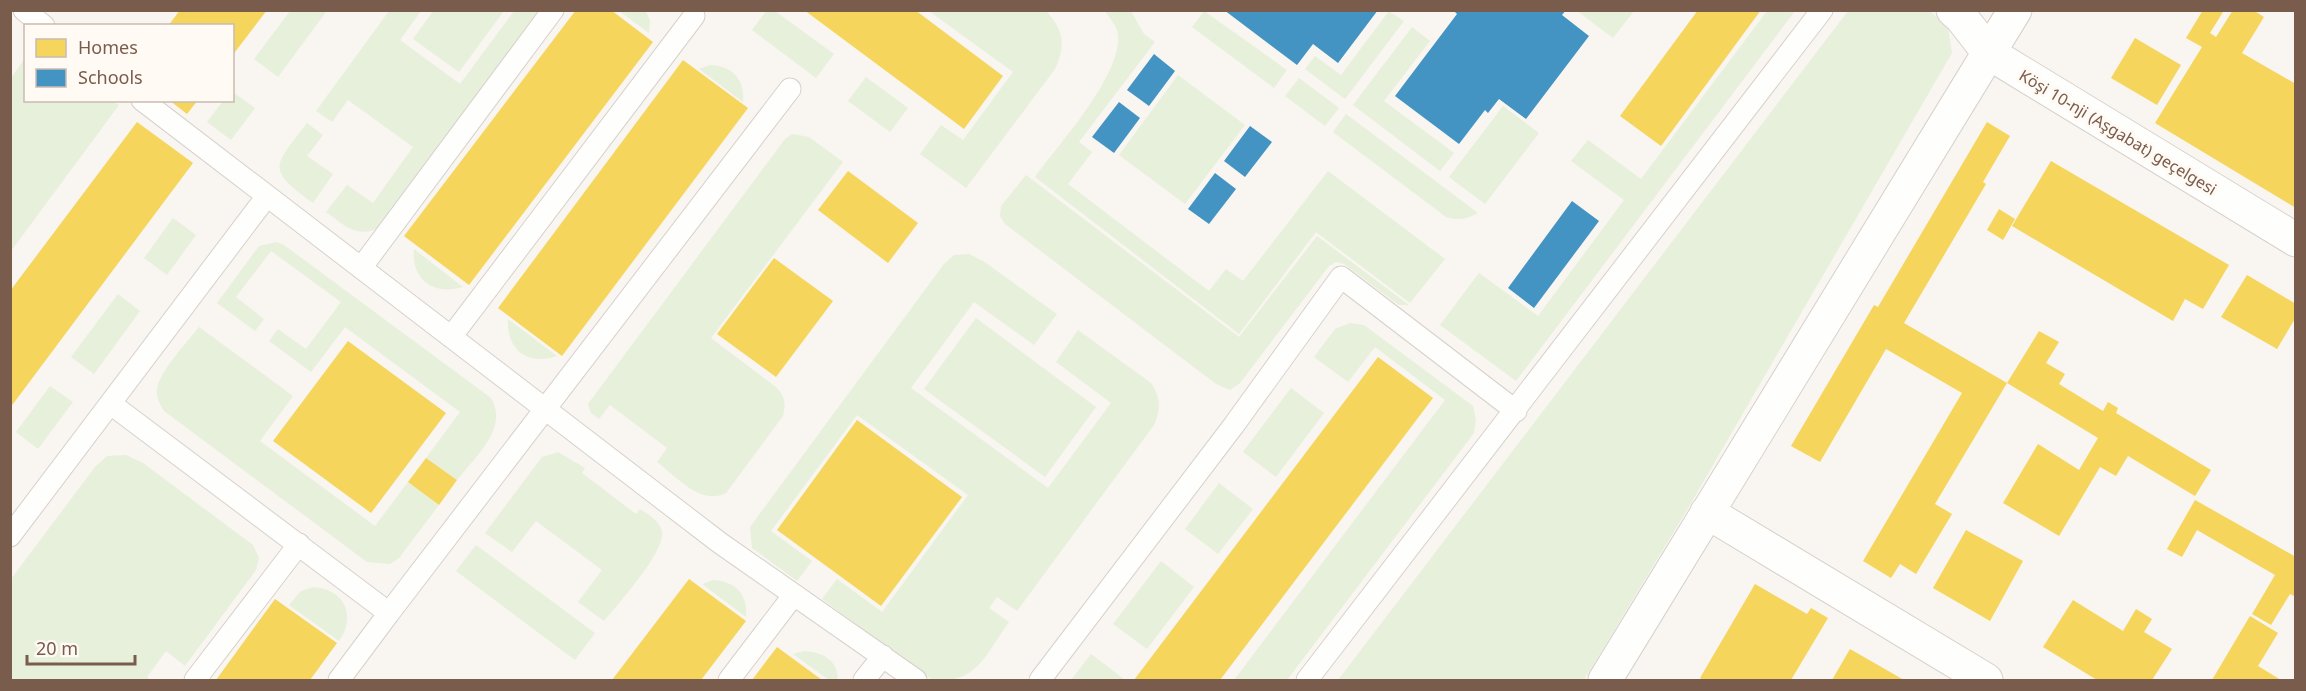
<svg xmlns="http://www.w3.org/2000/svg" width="2306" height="691" viewBox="0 0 2306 691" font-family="'Noto Sans',sans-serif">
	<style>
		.green { fill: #e7f0db }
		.homes { fill: #f6d55c }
		.schools { fill: #4393c3 }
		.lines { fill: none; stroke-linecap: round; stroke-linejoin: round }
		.service-casing { stroke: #d7d1cb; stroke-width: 23 }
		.minor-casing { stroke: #d7d1cb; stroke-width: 35 }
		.service { stroke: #fefefd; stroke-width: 21 }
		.minor { stroke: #fefefd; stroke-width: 33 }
		.labels { text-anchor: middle; stroke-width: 6; stroke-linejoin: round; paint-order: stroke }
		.street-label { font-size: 16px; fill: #7a5c4d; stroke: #fffaf3 }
	</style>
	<rect width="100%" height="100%" fill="#f9f5f0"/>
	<path class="green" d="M1045 10C1064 29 1066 46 1055 69L966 188 920 154 941 125 963 140 1013 72 929 11Z
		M290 11 326 12 278 77 254 59Z
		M389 11H421L400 40 460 84 514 11H540L381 227C358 239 345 226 326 212L347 185 373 203 413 147 348 100 332 122 316 111Z
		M433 11V10L504 11 459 72 413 39Z
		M619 11H646L650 21 649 33Z
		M766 11H775L834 54 816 78 752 30Z
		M1105 11H1131L1144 34 1155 42 1079 142 1092 152 1068 184 1209 291 1226 269 1243 281 1328 171 1445 259 1410 303 1316 232 1239 334 1035 177C1058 145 1128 69 1117 30 1115 24 1108 16 1105 11Z
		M1204 11 1287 70 1274 88 1192 27Z
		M1389 11 1404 21 1345 99 1305 69 1315 56 1341 75Z
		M1577 11H1634L1613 38Z
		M1767 11H1795L1516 381 1440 325 1479 273 1538 316 1624 200 1571 161 1588 140 1641 179Z
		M1848 11H1930L1948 27 1952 53 1687 510 1584 680H1338Z
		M1412 27 1430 41 1384 101 1454 153 1440 171 1353 105Z
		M25 58 26 100 113 101 119 105 11 251V78Z
		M710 65C733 66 745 80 743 102L699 69Z
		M1178 75 1245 125 1185 204 1119 155Z
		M866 77 908 108 890 132 848 101Z
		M1299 78 1339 108 1325 126 1285 96Z
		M233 92 255 108 231 140 207 122 223 101 232 100Z
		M1503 106 1539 133 1485 204 1449 177Z
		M1346 114 1478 213C1467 219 1459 221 1446 217L1333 132Z
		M307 123 323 135 307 156 333 174 313 203C265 168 274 167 307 123Z
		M792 134 809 137 843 162 711 338 776 387C785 397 786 403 783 416L726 493C701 506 677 477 657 462L667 448 610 405 599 419 591 413 588 404 785 139Z
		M1026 175 1239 337 1317 236 1409 305H1399L1344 264 1336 262 1329 266 1240 383 1230 390 1216 384 1005 224 1000 216 1001 206Z
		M173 218 196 235 167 275 144 258Z
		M276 242 284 245 491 398C509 428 475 457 457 480L426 458 460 412 345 327 311 372 269 341 278 329 306 349 341 302 271 251 236 297 264 319 255 331 217 303 259 246Z
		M414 249 463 287C434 296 411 280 414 249Z
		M969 254 983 261 1057 314 1034 345 974 302 911 388 1048 488 1111 403 1056 362 1078 330 1151 383C1161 398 1161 408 1154 425L1017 611 997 597 989 608 1009 622C985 655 976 686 931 679L822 599 837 579 882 612 968 495 857 415 771 531 812 561 797 581 752 548 750 527 944 264 954 255Z
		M118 294 140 311 94 374 71 357Z
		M976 318 1096 407 1045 477 924 389Z
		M508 319 557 356C528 366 506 350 508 319Z
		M1350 323 1364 325 1473 406 1476 419 1474 433 1287 680H1234L1445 400 1375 347 1348 382 1314 357 1335 329Z
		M199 327 293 396 260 441 375 526 408 482 439 505 399 558 390 564 367 562 164 411C160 404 156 398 157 389 159 372 188 341 199 327Z
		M50 386 73 402 38 449 16 432Z
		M1291 388 1324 413 1276 477 1243 452Z
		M558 452 585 468 582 473 636 514 640 509C649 515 660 521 662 532 665 552 618 604 604 621L578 602 602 570 536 521 512 552 485 533 542 457Z
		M126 455 143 463 253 545 259 558 256 570 185 666 166 651 147 677 151 680H11V579L95 467 107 456Z
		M1219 483 1253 509 1218 554 1185 529Z
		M476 545 595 633 575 660 456 571Z
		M1161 561 1194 587 1147 649 1113 624Z
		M713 580C735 581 748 594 746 617L702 584Z
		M313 587C344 589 357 615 339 641L289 605 301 591Z
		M804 651C822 652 838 660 838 680H829L793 654Z
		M1091 654 1124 679 1123 680H1071Z"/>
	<path class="homes" d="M180 10H267L232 56V26H168Z
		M576 10H611L653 42 469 285 404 236Z
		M804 10H915L1003 76 964 129Z
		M1698 10H1761L1661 146 1620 116Z
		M2203 10 2223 12 2210 33 2216 37 2233 10H2253L2264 17 2242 53 2296 84V208L2155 123 2202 47 2186 38Z
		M2135 38 2181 65 2157 105 2111 78Z
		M683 60 748 108 562 356 498 308Z
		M169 100H198L187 114Z
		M137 122 193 163 10 408V291Z
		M1987 122 2010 136 1983 182 1986 184 1904 323 2007 383 1935 504 1952 514 1916 574 1900 564 1891 578 1863 561 1962 393 1886 349 1820 462 1791 446 1874 305 1878 307Z
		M2051 161 2229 265 2203 309 2185 299 2173 321 2012 226Z
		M848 171 918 223 888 263 818 210Z
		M1999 209 2015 219 2003 240 1987 230Z
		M774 258 833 301 776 377 717 334Z
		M2247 275 2296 304V317L2277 349 2221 317Z
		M2039 331 2059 342 2046 363 2065 374 2059 384 2103 411 2108 402 2118 408 2116 413 2211 470 2195 496 2128 456 2116 476 2100 467 2059 536 2003 503 2038 444 2079 470 2098 438 2007 383Z
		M348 341 446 413 371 513 273 441Z
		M1378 357 1433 398 1220 680H1134Z
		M857 420 962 497 881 606 777 530Z
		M426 458 457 480 439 505 408 482Z
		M2195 500 2296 557V597L2290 594 2271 625 2252 614 2275 575 2197 530 2182 557 2167 549Z
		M1966 530 2023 561 1990 621 1933 588Z
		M689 579 746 621 701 680H612Z
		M1755 584 1807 614 1811 608 1828 618 1791 680H1703L1700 678Z
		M275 599 337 643 310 680H216Z
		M2073 600 2123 631 2136 609 2152 619 2144 632 2172 649 2152 680H2097L2043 647Z
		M2250 616 2278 633 2258 666 2281 680H2212Z
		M777 647 822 680H752Z
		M1850 649 1904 680H1832Z"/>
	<path class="schools" d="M1224 10H1378L1338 63 1313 44 1297 65Z
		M1453 10H1566L1562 15 1589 36 1526 119 1499 99 1488 113 1485 110 1459 144 1395 96 1457 14Z
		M1154 54 1175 71 1149 106 1127 90Z
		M1119 102 1140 118 1114 153 1092 137Z
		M1250 126 1272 142 1245 177 1224 161Z
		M1215 173 1236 189 1209 224 1188 209Z
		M1572 201 1599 221 1534 308 1508 288Z"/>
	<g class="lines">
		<g class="service-casing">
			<path id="service" d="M24 10 44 26
				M142 100 720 543 916 680
				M361 268 553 10
				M451 337 694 16
				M111 404 389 613 790 89
				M10 536 267 196
				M195 680 299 544
				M339 680 389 613
				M729 680 793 596
				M864 680 883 656
				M1040 680 1234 425 1341 277 1516 411
				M1307 680 1822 10"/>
		</g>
		<g class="minor-casing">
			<path id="minor" d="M1953 10 1961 17 1989 53 2296 240
				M1707 512 1986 680
				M1605 680 2015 10"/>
		</g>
		<use href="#service" class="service"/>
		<use href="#minor" class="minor"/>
	</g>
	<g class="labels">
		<g class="street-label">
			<text transform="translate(2118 132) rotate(31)" y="6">Köşi 10-nji (Aşgabat) geçelgesi</text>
		</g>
	</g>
	<rect width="2306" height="691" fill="none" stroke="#7a5c4d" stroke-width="24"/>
	<rect x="24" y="24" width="210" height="78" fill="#fffaf3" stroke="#cabbb1" stroke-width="1.5"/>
	<rect x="36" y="39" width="30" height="18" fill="#f6d55c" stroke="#cabbb1" stroke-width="1.5"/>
	<text x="78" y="54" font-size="18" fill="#7a5c4d">Homes</text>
	<rect x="36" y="69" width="30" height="18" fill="#4393c3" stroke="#cabbb1" stroke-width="1.5"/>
	<text x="78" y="84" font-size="18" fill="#7a5c4d">Schools</text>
	<path d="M27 655v9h108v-9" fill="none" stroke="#7a5c4d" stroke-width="3"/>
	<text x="36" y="655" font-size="18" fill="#7a5c4d" stroke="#fffaf3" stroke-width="4.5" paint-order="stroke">20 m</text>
</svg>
